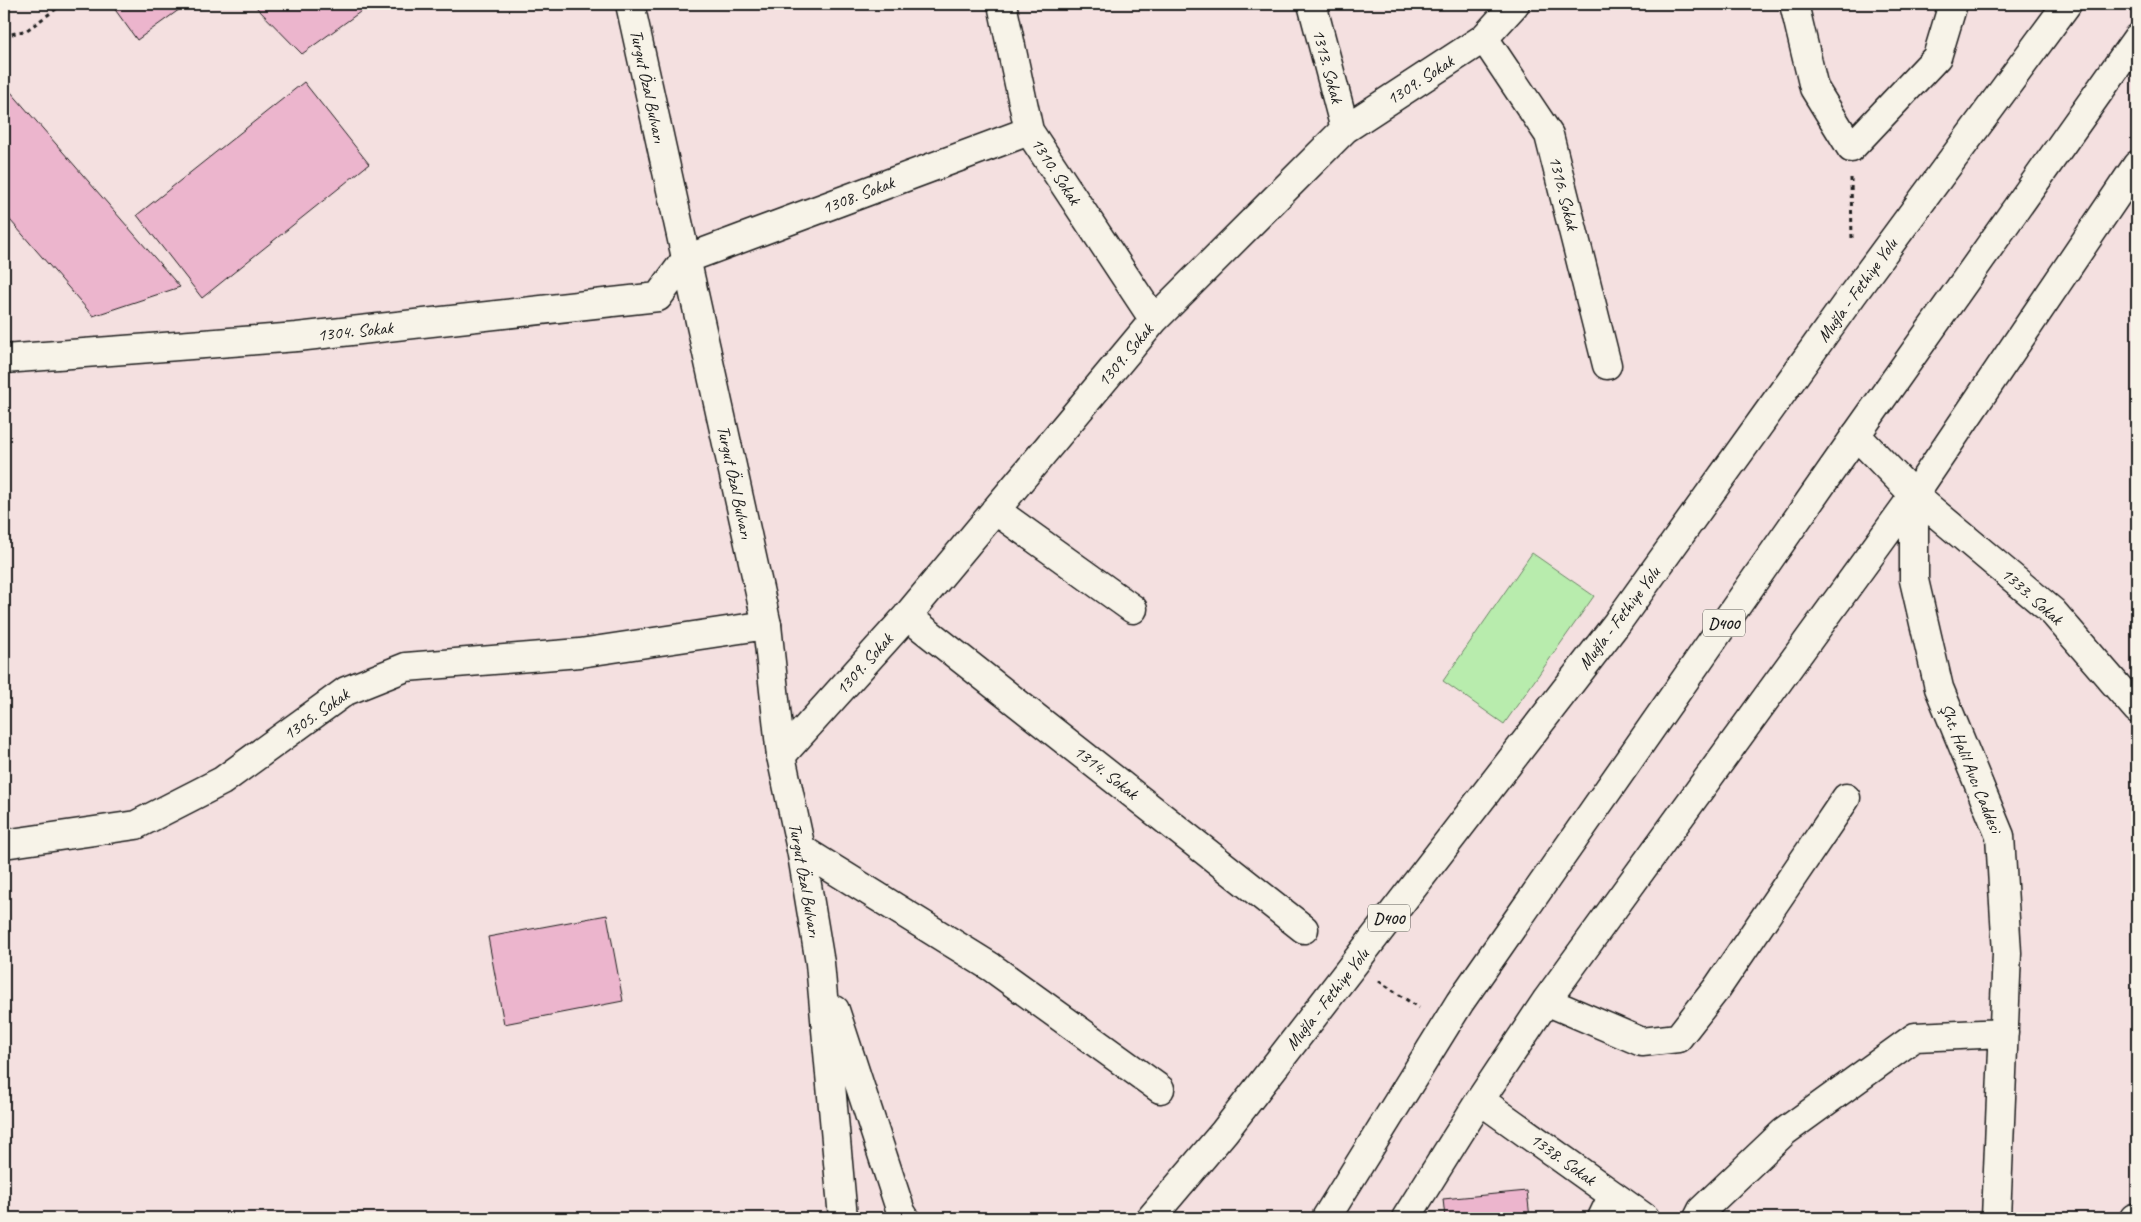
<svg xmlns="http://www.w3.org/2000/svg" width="2141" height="1222" viewBox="0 0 2141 1222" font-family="Caveat,sans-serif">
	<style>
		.green { fill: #b8ecad; stroke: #6a8464 }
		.building { fill: #ecb5cd; stroke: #1c1c1c }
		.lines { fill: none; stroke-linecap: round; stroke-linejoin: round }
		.minor-casing { stroke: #1c1c1c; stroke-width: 31 }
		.secondary-casing { stroke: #1c1c1c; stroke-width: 31 }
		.trunk-casing { stroke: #1c1c1c; stroke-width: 31 }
		.path { stroke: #1c1c1c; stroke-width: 3; stroke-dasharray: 4 4; stroke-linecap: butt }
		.minor { stroke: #f7f3e8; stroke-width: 28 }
		.secondary { stroke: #f7f3e8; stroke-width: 28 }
		.trunk { stroke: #f7f3e8; stroke-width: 28 }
		.labels { text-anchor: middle; stroke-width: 4; stroke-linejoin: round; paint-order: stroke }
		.shield { fill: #f7f3e8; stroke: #5e5c59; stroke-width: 1 }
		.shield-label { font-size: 16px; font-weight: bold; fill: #1c1c1c }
		.street-label { font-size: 18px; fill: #1c1c1c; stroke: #f7f3e8 }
	</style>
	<rect width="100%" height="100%" fill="#f4e0e0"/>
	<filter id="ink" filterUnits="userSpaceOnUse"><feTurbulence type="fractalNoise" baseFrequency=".02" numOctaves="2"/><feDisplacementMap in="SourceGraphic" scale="10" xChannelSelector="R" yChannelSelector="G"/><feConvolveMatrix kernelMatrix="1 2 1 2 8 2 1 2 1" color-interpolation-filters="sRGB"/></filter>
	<g filter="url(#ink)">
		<path class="green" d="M1532 553 1594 596 1504 724 1443 681Z"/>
		<path class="building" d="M111 4H187L137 40Z
			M253 4H371L302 54Z
			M304 82 369 164 202 298 137 215Z
			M4 84 180 287 93 316 4 213Z
			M607 915 623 1001 504 1024 488 937Z
			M1527 1191 1530 1218H1445L1443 1199Z"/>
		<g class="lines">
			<g class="minor-casing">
				<path id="minor" d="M1002 4 1029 131 1154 320
					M1312 4 1345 129
					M1794 4 1814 88 1851 148 1937 57 1953 4
					M1484 38 1549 135 1607 365
					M4 359 297 337 658 297 686 259 1029 131
					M1856 435 1914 495V580L1939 688 2000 836 2007 953 1996 1218
					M1914 495 2052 611 2137 709
					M995 510 1133 609
					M907 616 1304 929
					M781 756 907 616 1154 320 1345 129 1484 38 1515 4
					M4 844 136 825 222 781 346 691 406 667 580 653 767 625
					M801 849 991 967 1160 1089
					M1546 1001 1642 1042 1678 1038 1717 988 1846 798
					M1480 1100 1645 1218
					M1406 1218 1480 1100 1546 1001 1914 495 2137 165
					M1602 1218 1613 1195
					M1698 1218 1702 1210 1784 1132 1915 1037 2004 1033
					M2134 1218H2137"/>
			</g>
			<g class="secondary-casing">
				<path id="secondary" d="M630 4 767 625 781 756 801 849 820 963 843 1218
					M835 1010 903 1218"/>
			</g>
			<g class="trunk-casing">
				<path id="trunk" d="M901 1212 905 1218
					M1151 1218 1224 1132 1617 623 1853 294 2067 4
					M1326 1218 1460 1002 1856 435 2137 38"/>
			</g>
			<path class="path" d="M4 36 27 30 63 4
				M1851 178 1852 242
				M1379 981 1419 1008"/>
			<use href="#minor" class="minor"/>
			<use href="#secondary" class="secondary"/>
			<use href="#trunk" class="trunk"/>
		</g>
	</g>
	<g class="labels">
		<g class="shield">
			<rect x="1703" y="609.5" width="42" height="27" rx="4"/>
			<rect x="1368" y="904.5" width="42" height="27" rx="4"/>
		</g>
		<g class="shield-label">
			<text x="1724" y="629">D400</text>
			<text x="1389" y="924">D400</text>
		</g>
		<g class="street-label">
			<text transform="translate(1328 66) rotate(75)" y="6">1313. Sokak</text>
			<text transform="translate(1420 80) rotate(-33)" y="6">1309. Sokak</text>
			<text transform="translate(648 86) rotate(78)" y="6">Turgut Özal Bulvarı</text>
			<text transform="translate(1056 171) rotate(57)" y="6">1310. Sokak</text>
			<text transform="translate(1564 193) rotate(76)" y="6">1316. Sokak</text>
			<text transform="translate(858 195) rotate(-21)" y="6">1308. Sokak</text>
			<text transform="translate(1857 290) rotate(-54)" y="6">Muğla - Fethiye Yolu</text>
			<text transform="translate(355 331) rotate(-6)" y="6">1304. Sokak</text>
			<text transform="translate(1125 355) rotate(-50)" y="6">1309. Sokak</text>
			<text transform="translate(735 482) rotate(78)" y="6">Turgut Özal Bulvarı</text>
			<text transform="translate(2032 596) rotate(42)" y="6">1333. Sokak</text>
			<text transform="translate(1619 618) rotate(-53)" y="6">Muğla - Fethiye Yolu</text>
			<text transform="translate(864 664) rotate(-48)" y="6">1309. Sokak</text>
			<text transform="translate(316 714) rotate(-35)" y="6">1305. Sokak</text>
			<text transform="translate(1971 768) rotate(68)" y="6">Şht. Halil Avcı Caddesi</text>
			<text transform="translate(1106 772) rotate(38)" y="6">1314. Sokak</text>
			<text transform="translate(805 880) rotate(80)" y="6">Turgut Özal Bulvarı</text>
			<text transform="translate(1327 999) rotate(-52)" y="6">Muğla - Fethiye Yolu</text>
			<text transform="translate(1563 1159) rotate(36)" y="6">1338. Sokak</text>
		</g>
	</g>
	<rect width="2141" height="1222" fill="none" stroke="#f7f3e8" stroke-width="20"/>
	<rect x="10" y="10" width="2121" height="1202" fill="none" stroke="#1c1c1c" stroke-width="2" filter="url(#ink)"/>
</svg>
